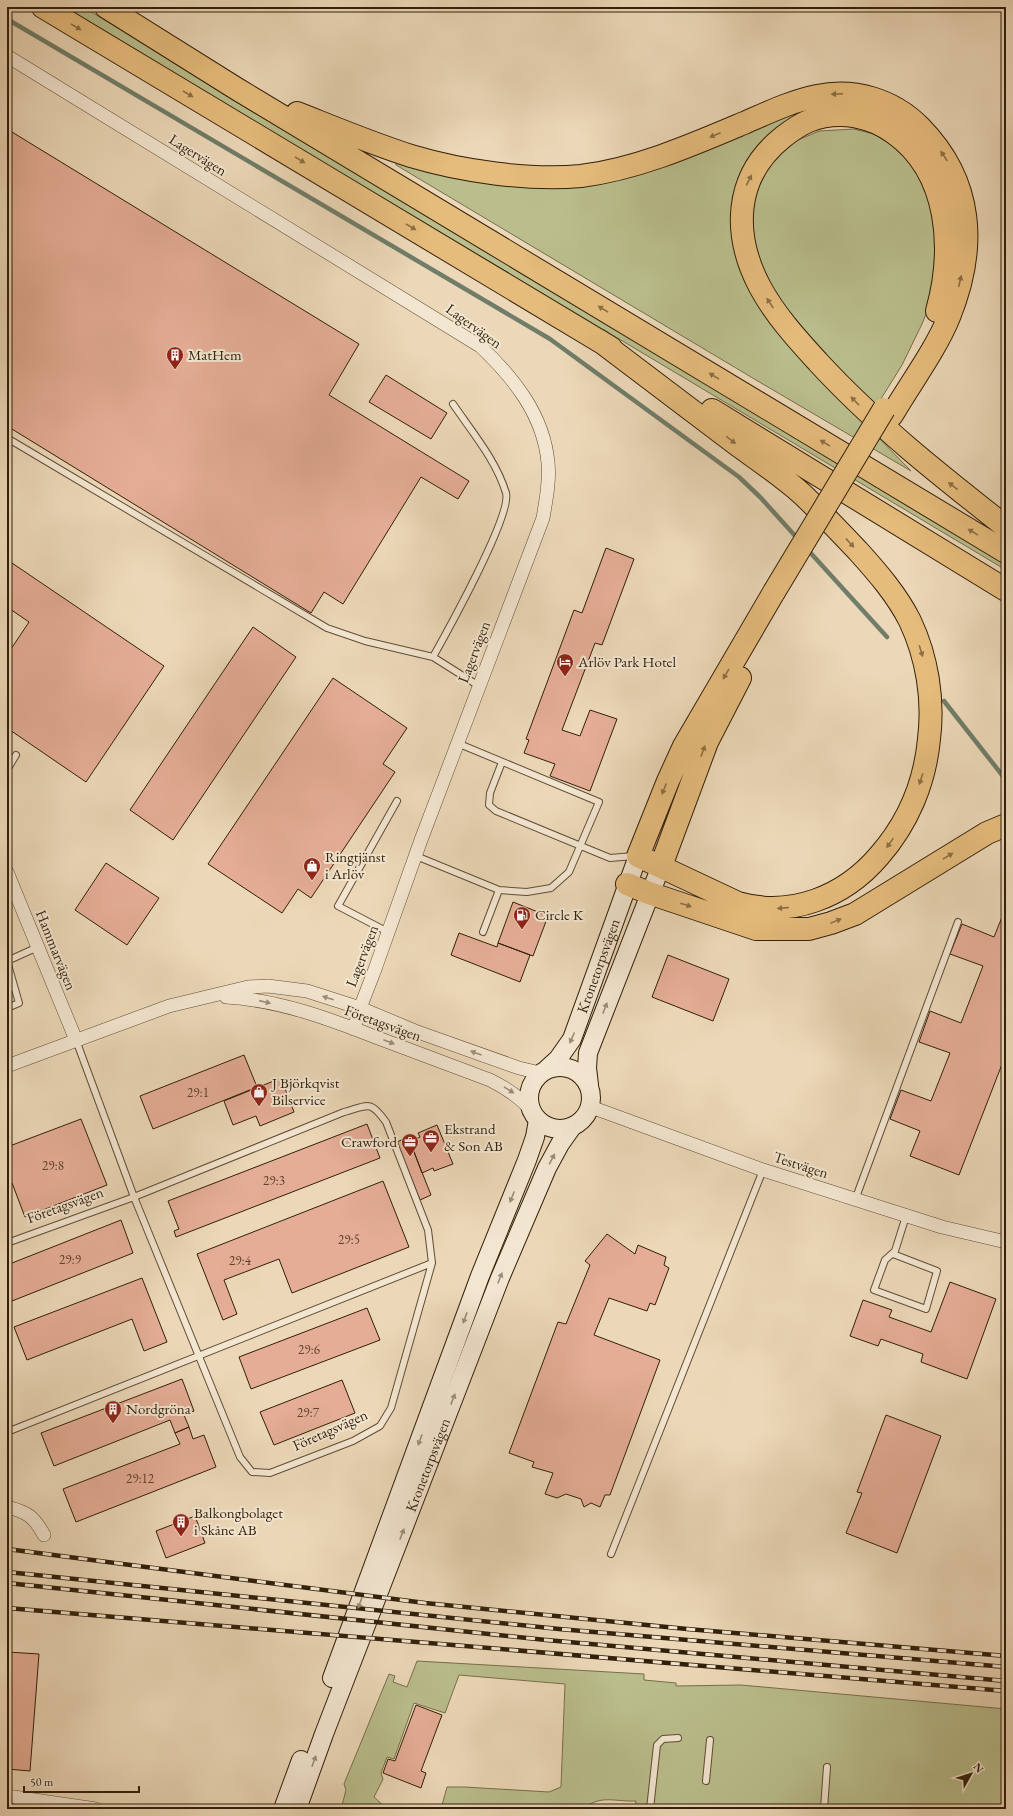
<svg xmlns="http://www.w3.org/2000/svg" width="1013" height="1816" viewBox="0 0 1013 1816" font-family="'EB Garamond',serif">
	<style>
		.green { fill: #babe8d; stroke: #766e4c }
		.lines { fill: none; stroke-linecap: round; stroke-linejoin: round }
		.stream { stroke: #707d69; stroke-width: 4.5 }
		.building { fill: #e5ad96; stroke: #311f0a }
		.service-casing { stroke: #604d36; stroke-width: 8 }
		.minor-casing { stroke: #604d36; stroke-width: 14 }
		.secondary-casing { stroke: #311f0a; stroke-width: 20 }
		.motorway-casing { stroke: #311f0a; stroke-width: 24 }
		.service { stroke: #f3e6d1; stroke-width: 6 }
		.minor { stroke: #f3e6d1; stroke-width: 13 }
		.secondary { stroke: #f3e6d1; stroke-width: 18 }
		.motorway { stroke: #e6bc7c; stroke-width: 22 }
		.rail-casing { stroke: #311f0a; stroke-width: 4.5 }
		.rail { stroke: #f3e6d1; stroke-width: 3; stroke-dasharray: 9; stroke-linecap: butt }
		.motorway-bridge-casing { stroke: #311f0a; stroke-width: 24; stroke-linecap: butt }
		.motorway-bridge { stroke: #e6bc7c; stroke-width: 22 }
		.oneway { fill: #8c6e43 }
		.oneway2 { fill: #9c8c77 }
		.labels { text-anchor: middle; stroke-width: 4; stroke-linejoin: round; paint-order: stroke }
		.number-label { font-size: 13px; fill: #5e422d }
		.street-label { font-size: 15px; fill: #311f0a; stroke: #f3e6d1 }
		.poi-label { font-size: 15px; fill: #311f0a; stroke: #f3e6d1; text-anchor: start }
	</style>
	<rect width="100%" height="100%" fill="#ecd8b8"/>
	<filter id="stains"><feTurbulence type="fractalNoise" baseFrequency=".005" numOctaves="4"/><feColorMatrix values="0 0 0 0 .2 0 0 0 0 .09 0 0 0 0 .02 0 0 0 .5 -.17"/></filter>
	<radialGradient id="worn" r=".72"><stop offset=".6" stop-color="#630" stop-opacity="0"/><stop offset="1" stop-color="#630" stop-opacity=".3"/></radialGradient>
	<path class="green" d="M63 7H83L1006 558V570Z
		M828 100C793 118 760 133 742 170 738 178 736 188 734 197L799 356 911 471 756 380 396 165V159L459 179 522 186Z
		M854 129 874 134 895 147 914 166 929 191 936 218V288L922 324 902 365 874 410 826 360 772 290 757 260 752 233 754 199 765 171 789 144 819 131Z
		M417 1661 644 1674V1680L676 1683V1686L741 1685 1006 1709V1809H635L636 1801C615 1802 601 1794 583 1809H441L447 1787H464L549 1792 561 1787 565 1684 459 1675 445 1713 414 1703 394 1759 387 1757 381 1773 383 1779 374 1797 387 1809H341L346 1790 344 1784 389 1674 395 1676 393 1682 407 1687Z"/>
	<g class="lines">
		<path class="stream" d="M7 19 550 339 739 477 760 497 798 539
			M807 549 887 637
			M944 701 1006 780"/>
	</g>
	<path class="building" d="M7 129 359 344 329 395 469 481 458 499 421 477 343 604 324 592 311 613 7 426Z
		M386 375 447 413 431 439 369 402Z
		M606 548 634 559 602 645 595 643 562 730 580 736 590 710 617 719 590 791 550 776 555 764 524 753 529 740 526 739 574 610 582 613Z
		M9 561 164 666 86 782 7 728V655L29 622 7 607V563Z
		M253 627 296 657 173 840 130 810Z
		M333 678 407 728 383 764 395 772 311 898 298 889 282 913 208 864Z
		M106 863 159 898 127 945 75 910Z
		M513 902 548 916 533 956 498 943Z
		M1006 907V1054L959 1175 910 1156 920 1131 890 1119 901 1090 931 1101 950 1053 919 1042 930 1011 961 1023 983 966 950 954 962 924 994 937Z
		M459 933 497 947 498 943 530 955 520 982 451 955Z
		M668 955 729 979 713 1021 652 997Z
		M244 1055 257 1087 153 1129 140 1096Z
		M281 1078 294 1112 260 1126 256 1116 233 1125 224 1101Z
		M81 1119 107 1185 25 1217 12 1183 7 1185V1147Z
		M367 1124 380 1158 176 1237 174 1231 179 1229 168 1201Z
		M437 1125 453 1164 434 1171 433 1168 422 1173 410 1141 420 1137 418 1133Z
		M408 1137 431 1195 420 1200 397 1142Z
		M383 1181 409 1247 292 1293 279 1259 224 1280 237 1314 223 1320 197 1254Z
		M121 1220 133 1253 7 1303V1265Z
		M607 1234 635 1254 638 1245 666 1257 664 1265 669 1268 655 1305 650 1303 647 1311 609 1298 594 1335 660 1360 610 1495H605L600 1507 591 1503 584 1507 581 1499 566 1494 557 1498 545 1494 553 1473 532 1467 534 1462 509 1453 558 1322 566 1324 590 1265 585 1261Z
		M142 1278 167 1342 144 1351 132 1319 27 1360 14 1327Z
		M950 1282 996 1299 967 1379 921 1362 923 1354 881 1339 878 1346 850 1336 863 1300 892 1310 889 1317 931 1332Z
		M367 1308 380 1340 251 1389 239 1357Z
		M182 1379 194 1411 184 1415 189 1427 175 1433 170 1420 54 1466 41 1433Z
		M342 1380 355 1413 274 1445 260 1412Z
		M886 1415 941 1436 897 1553 846 1533 862 1493 857 1492Z
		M189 1427 193 1439 204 1435 216 1467 76 1522 63 1489 180 1444 175 1433Z
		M195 1516 205 1543 166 1558 156 1531Z
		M7 1652 39 1654 30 1771 7 1769Z
		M416 1705 442 1715 421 1771 426 1773 421 1788 383 1773 388 1759 395 1761Z"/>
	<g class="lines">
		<g class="service-casing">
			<path id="service" d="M7 438 327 628 365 641 433 657 479 686
				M433 657C447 632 512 515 506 493 496 460 472 432 453 404
				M502 762 490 793 489 805 496 811 610 858 634 856
				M7 770 16 755
				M416 856 499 890 527 892 551 888 569 872 599 802 457 743
				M388 932 338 906 397 801
				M483 932 499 890
				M7 1008 19 1003 7 961 38 947
				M855 1200 958 922
				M7 1243 134 1197 344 1112C369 1105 370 1100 386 1122L428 1230 432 1263 391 1408 380 1426 353 1441 270 1473 252 1472 240 1457 134 1197 76 1040
				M893 1254 937 1271 926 1309 874 1290 885 1260 895 1251 906 1216
				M7 1432 432 1263
				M611 1554 763 1170
				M706 1781 710 1740
				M602 1809H618
				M650 1809 657 1745 663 1739 678 1738
				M824 1809 827 1767"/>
		</g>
		<g class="minor-casing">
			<path id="minor" d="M7 56 480 346C513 377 544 415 548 463 550 481 546 500 543 518L421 840 374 972 360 1008 354 1029
				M7 872 76 1040
				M226 997C279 1000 330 1019 378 1038 416 1052 453 1066 490 1080 506 1088 519 1096 531 1110
				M7 1066 169 1006 248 987 268 986 307 991 360 1008 415 1031 519 1068 540 1073
				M591 1107 763 1170 942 1227 1006 1242
				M7 1507C28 1512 34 1517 44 1535
				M7 1796 96 1809"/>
		</g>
		<g class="secondary-casing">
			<g id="secondary">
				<circle cx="560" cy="1098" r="31"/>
				<path id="s1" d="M547 1069 558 1059 572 1039 638 856"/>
				<path d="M589 1085 587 1068 588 1053 661 866"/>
				<path d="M332 1678 480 1276 527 1160 535 1137 538 1120"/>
				<path d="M283 1809 301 1760"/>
				<path id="s2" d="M297 1809 324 1734 500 1278 547 1168 560 1144 572 1127"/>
			</g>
		</g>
		<g class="motorway-casing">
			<path id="motorway" d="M43 7 611 348
				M106 7 237 89 1006 552
				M297 113C335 128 373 144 411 156 461 171 529 181 581 176 637 169 692 145 744 123 767 113 792 101 817 96 855 88 893 100 920 127 974 182 977 248 949 317 935 351 910 384 892 415
				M937 311C954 250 950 173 894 133 879 122 859 115 840 115 816 115 801 123 783 137 734 176 732 234 760 287 775 315 797 339 818 362 875 424 940 475 1006 527
				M600 341C645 375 691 410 736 444 758 460 782 476 802 494 821 512 840 532 858 551 877 572 897 595 910 621 927 657 934 699 929 739 925 782 908 823 879 856 844 897 791 918 738 903L638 856 668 781 684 746 774 592
				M712 410 1006 590
				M661 866 707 742 740 678
				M627 884 649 893 756 929H809L831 923 855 914 987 833 1006 825"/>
		</g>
		<use href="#service" class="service"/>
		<use href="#minor" class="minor"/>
		<use href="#secondary" class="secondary"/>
		<use href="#motorway" class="motorway"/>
		<g class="rail-casing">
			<path id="rail" d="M7 1549 425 1603 687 1629 1006 1656
				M7 1572 559 1629 1006 1667
				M7 1583 546 1640 1006 1681
				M7 1608 1006 1691"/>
		</g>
		<use href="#rail" class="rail"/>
		<g class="motorway-bridge-casing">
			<path id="motorway-bridge" d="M774 592 884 409"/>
		</g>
		<use href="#motorway-bridge" class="motorway-bridge"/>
	</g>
	<defs><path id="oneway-solid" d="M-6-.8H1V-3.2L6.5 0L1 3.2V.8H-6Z"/></defs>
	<g class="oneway">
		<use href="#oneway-solid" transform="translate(76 27) rotate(31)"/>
		<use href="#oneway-solid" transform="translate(188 94) rotate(31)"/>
		<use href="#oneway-solid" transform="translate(837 94) rotate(177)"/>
		<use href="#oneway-solid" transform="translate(715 135) rotate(157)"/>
		<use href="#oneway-solid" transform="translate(944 156) rotate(-123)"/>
		<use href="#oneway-solid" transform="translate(300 160) rotate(31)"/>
		<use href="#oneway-solid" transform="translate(749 180) rotate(-64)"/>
		<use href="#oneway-solid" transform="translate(411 227) rotate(31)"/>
		<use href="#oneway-solid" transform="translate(960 281) rotate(-77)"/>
		<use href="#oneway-solid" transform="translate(770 303) rotate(-123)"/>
		<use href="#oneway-solid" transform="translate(603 309) rotate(-149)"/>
		<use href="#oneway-solid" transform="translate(714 376) rotate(-149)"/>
		<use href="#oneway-solid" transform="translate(855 401) rotate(-134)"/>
		<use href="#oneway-solid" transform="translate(731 440) rotate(37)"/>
		<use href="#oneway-solid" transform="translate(825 443) rotate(-149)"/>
		<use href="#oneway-solid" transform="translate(953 486) rotate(-142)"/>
		<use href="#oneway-solid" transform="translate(973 532) rotate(-149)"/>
		<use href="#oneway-solid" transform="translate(850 543) rotate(47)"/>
		<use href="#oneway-solid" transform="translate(921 651) rotate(73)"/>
		<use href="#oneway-solid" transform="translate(726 674) rotate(120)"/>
		<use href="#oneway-solid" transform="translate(703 751) rotate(-70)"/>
		<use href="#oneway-solid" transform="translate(921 779) rotate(108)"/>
		<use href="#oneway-solid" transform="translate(664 789) rotate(112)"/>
		<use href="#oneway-solid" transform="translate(890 843) rotate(125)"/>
		<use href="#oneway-solid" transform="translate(948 856) rotate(-31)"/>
		<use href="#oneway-solid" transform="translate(686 905) rotate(18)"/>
		<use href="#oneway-solid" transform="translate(783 908) rotate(175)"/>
		<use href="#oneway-solid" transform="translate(836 921) rotate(-22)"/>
	</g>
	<g class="oneway2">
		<use href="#oneway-solid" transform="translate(328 998) rotate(-162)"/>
		<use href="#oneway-solid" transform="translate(265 1002) rotate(13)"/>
		<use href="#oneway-solid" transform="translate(605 1008) rotate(-69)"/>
		<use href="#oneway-solid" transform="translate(572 1038) rotate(114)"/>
		<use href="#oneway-solid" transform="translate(389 1042) rotate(21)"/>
		<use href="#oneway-solid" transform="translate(476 1053) rotate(-160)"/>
		<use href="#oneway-solid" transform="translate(509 1090) rotate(32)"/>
		<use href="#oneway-solid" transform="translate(552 1159) rotate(-62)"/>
		<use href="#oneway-solid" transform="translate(512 1197) rotate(112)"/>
		<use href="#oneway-solid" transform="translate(500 1278) rotate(-68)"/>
		<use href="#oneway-solid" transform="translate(465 1318) rotate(110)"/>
		<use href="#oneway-solid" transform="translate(453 1399) rotate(-69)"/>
		<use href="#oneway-solid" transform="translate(420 1440) rotate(110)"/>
		<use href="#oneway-solid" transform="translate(402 1534) rotate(-69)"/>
		<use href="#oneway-solid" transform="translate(360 1603) rotate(110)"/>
		<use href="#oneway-solid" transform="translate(314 1761) rotate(-70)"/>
	</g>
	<defs>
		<g id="building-pin" transform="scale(0.9)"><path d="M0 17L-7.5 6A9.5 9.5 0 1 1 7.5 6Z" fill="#8f2418" stroke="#f3e6d1"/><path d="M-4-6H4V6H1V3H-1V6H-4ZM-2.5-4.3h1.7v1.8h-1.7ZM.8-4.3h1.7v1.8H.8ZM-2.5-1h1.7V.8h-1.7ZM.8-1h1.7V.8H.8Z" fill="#fff"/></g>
		<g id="hotel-pin" transform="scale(0.9)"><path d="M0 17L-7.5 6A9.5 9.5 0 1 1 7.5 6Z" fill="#8f2418" stroke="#f3e6d1"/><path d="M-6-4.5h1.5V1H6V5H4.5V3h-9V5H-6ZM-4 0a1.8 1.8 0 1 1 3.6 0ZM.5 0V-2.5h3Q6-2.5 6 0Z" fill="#fff"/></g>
		<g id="shop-pin" transform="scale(0.9)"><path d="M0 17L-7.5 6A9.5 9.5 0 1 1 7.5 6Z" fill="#8f2418" stroke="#f3e6d1"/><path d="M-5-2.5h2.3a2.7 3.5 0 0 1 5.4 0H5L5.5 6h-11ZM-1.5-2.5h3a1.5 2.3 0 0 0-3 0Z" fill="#fff"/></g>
		<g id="fuel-pin" transform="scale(0.9)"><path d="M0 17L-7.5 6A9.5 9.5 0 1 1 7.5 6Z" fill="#8f2418" stroke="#f3e6d1"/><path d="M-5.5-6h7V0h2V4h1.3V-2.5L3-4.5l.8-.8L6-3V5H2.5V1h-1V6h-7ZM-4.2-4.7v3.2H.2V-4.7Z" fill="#fff"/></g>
		<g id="office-pin" transform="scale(0.9)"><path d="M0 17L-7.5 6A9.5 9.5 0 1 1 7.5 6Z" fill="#8f2418" stroke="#f3e6d1"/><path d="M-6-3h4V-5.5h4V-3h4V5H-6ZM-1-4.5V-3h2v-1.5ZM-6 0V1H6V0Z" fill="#fff"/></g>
	</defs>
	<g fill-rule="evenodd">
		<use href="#building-pin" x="175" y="355"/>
		<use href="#hotel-pin" x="565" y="662"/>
		<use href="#shop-pin" x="312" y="866"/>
		<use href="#fuel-pin" x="522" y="915"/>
		<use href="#shop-pin" x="259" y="1092"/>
		<use href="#office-pin" x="431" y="1138"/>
		<use href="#office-pin" x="410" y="1142"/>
		<use href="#building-pin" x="113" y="1409"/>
		<use href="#building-pin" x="181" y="1522"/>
	</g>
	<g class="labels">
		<g class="number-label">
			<text x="198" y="1097">29:1</text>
			<text x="53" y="1170">29:8</text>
			<text x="274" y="1185">29:3</text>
			<text x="349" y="1244">29:5</text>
			<text x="70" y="1264">29:9</text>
			<text x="240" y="1265">29:4</text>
			<text x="309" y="1354">29:6</text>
			<text x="308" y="1417">29:7</text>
			<text x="140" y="1483">29:12</text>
		</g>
		<g class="street-label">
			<text transform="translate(198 155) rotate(32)" y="5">Lagervägen</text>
			<text transform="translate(474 326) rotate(36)" y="5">Lagervägen</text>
			<text transform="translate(474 652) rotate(-69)" y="5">Lagervägen</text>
			<text transform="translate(56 950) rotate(68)" y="5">Hammarvägen</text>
			<text transform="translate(362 956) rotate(-69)" y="5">Lagervägen</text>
			<text dy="5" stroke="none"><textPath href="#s1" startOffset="117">Kronetorpsvägen</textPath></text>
			<text transform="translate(383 1023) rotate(20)" y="5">Företagsvägen</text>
			<text transform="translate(801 1165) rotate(18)" y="5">Testvägen</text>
			<text transform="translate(65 1205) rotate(-20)" y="5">Företagsvägen</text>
			<text transform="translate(330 1430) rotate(-24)" y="5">Företagsvägen</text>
			<text dy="5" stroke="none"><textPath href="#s2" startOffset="368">Kronetorpsvägen</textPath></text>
		</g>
		<g class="poi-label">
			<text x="188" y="360">MatHem</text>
			<text x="578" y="667">Arlöv Park Hotel</text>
			<text x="325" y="862">Ringtjänst<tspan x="325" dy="17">i Arlöv</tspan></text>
			<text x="535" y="920">Circle K</text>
			<text x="272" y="1088">J Björkqvist<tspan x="272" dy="17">Bilservice</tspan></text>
			<text x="444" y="1134">Ekstrand<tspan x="444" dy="17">&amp; Son AB</tspan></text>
			<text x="397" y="1147" text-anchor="end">Crawford</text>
			<text x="126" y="1414">Nordgröna</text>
			<text x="194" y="1518">Balkongbolaget<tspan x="194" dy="17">i Skåne AB</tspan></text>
		</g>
	</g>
	<rect width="1013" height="1816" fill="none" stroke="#ecd8b8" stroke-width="24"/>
	<rect x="8" y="8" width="997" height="1800" fill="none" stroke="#311f0a" stroke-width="2"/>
	<rect x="12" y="12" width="989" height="1792" fill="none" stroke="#311f0a"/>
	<g transform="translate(971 1774) rotate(51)" stroke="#f3e6d1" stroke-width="3" paint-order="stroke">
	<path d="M0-3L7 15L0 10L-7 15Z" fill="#311f0a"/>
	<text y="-6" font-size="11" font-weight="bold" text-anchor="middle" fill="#311f0a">N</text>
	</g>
	<path d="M24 1786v6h115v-6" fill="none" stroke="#311f0a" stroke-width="2"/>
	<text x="30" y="1786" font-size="12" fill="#311f0a" stroke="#f3e6d1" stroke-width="3" paint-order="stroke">50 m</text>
	<rect width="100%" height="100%" filter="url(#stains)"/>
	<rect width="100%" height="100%" fill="url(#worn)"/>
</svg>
